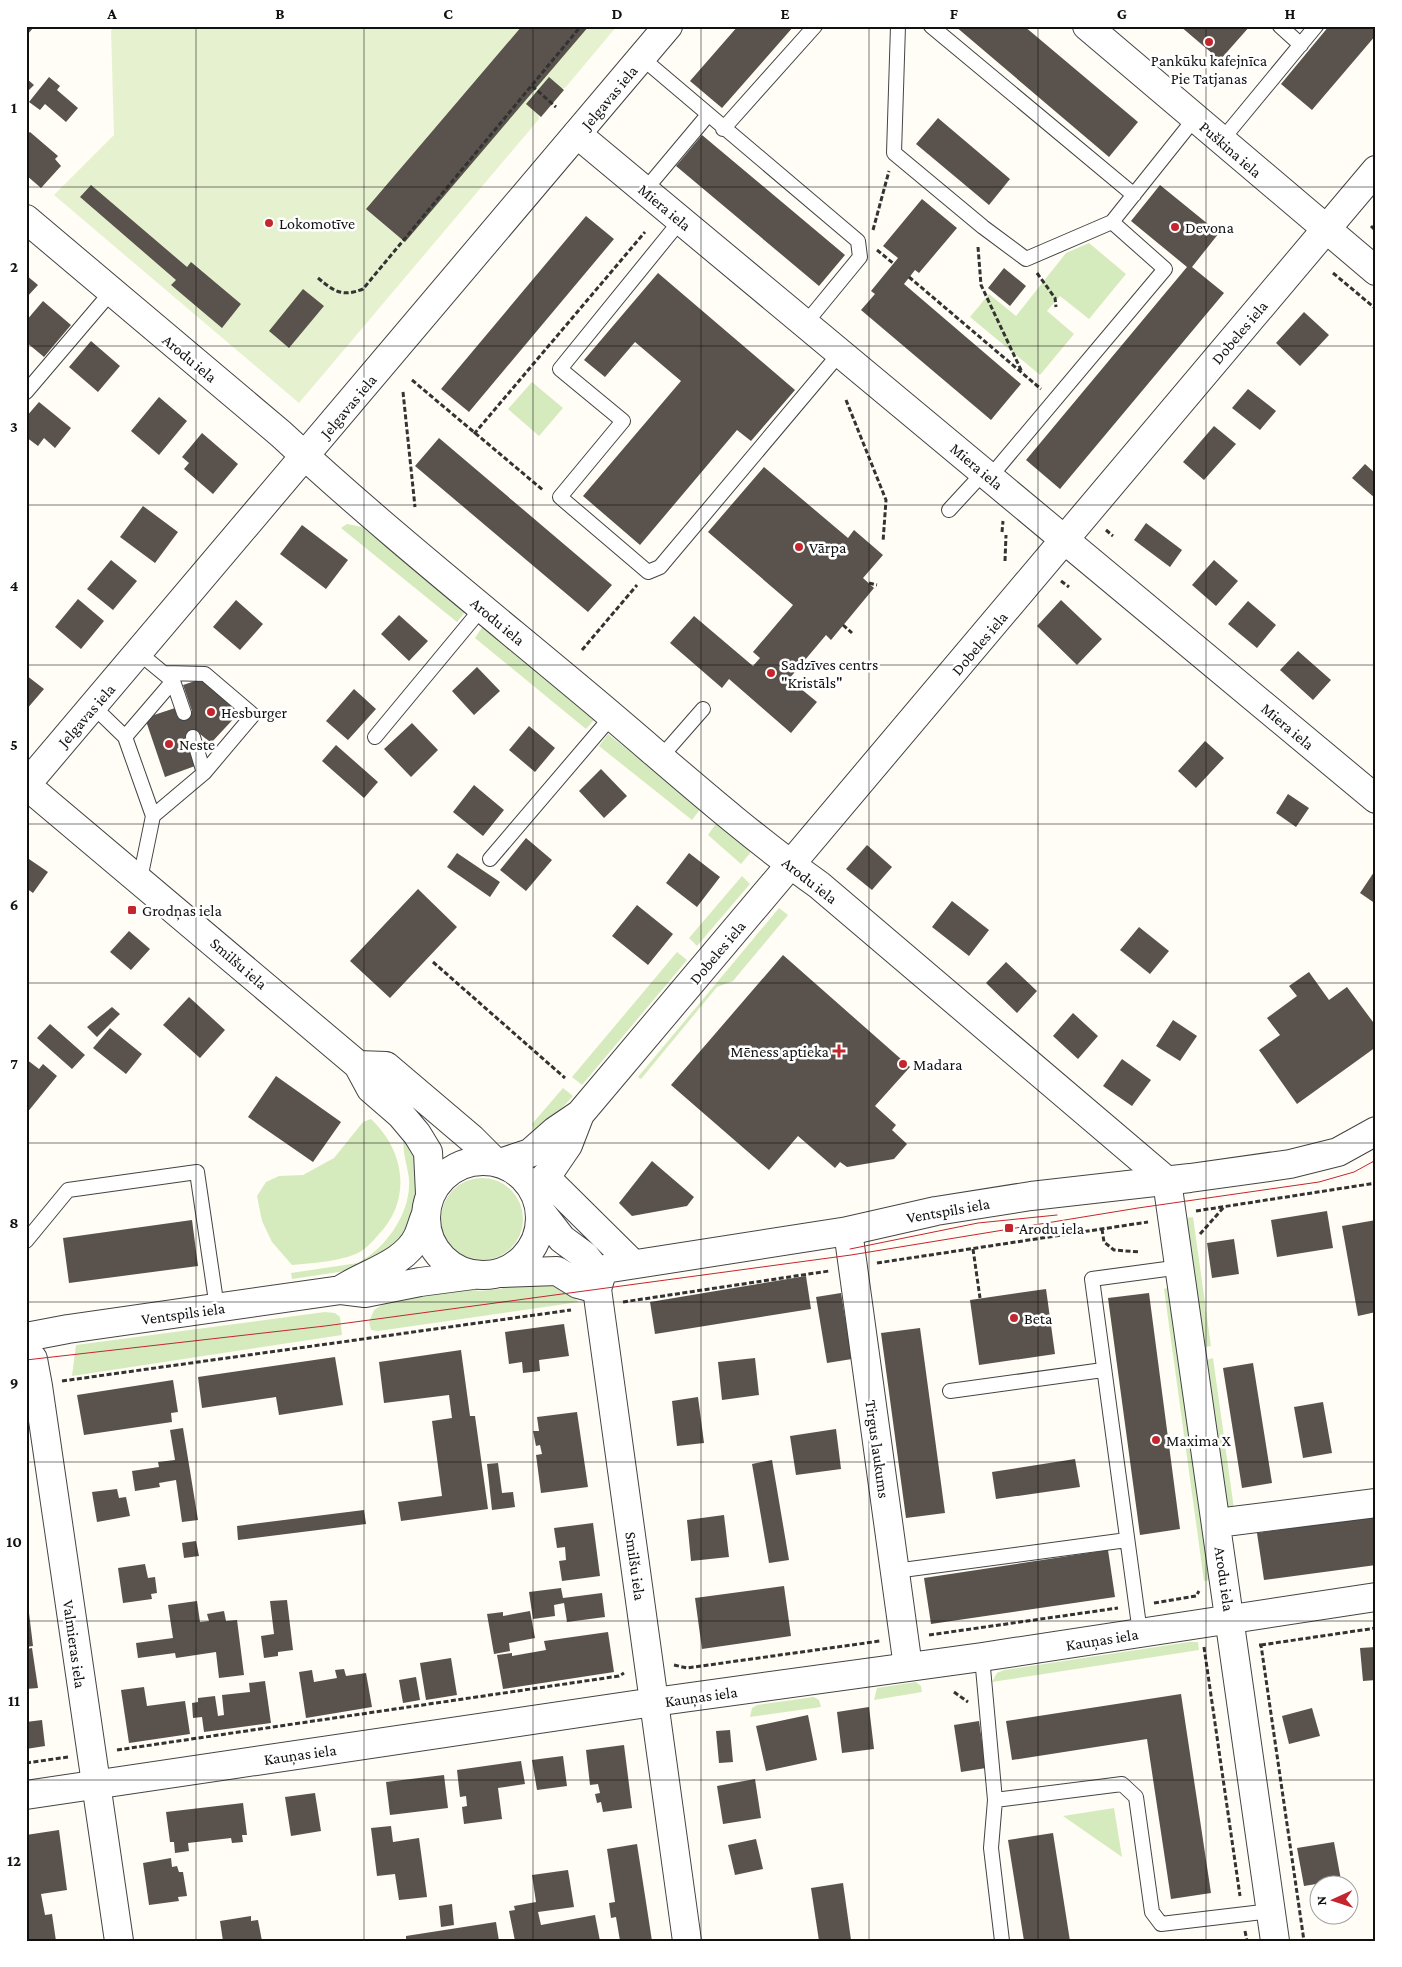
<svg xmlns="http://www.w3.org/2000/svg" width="1402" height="1967" viewBox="0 0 1402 1967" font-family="'Crimson Pro',serif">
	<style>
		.green { fill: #d5ebbd }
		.pitch { fill: #e6f2cf }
		.building { fill: #5a524d }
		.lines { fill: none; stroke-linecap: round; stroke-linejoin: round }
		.service-casing { stroke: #444; stroke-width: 16 }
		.minor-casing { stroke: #444; stroke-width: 30 }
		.tertiary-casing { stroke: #444; stroke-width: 30 }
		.path { stroke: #333; stroke-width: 3; stroke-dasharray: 5 2.5; stroke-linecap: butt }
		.service { stroke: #fff; stroke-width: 14 }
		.minor { stroke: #fff; stroke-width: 28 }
		.tertiary { stroke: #fff; stroke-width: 28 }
		.tram { stroke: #c4262e; stroke-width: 1 }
		.grid { fill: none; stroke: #111; stroke-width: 1; stroke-opacity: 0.55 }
		.poi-dot { fill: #c4262e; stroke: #fff; stroke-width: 2 }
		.labels { text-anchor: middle; stroke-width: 5; stroke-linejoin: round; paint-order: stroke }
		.poi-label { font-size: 16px; fill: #111; stroke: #fff; text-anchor: start }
		.street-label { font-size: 16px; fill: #111; stroke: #fff }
		.neatline { fill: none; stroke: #111; stroke-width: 2 }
		.grid-label { font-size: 16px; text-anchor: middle; font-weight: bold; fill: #111 }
	</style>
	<rect width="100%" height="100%" fill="#fffdf5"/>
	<path class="green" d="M1089 243 1126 274 1089 319 1060 296 1047 311 1074 334 1040 375 970 317 989 294 1016 316 1066 253Z
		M532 382 563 408 539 436 508 409Z
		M347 524 362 527 465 612 457 622 341 528Z
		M483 626 595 719 586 729 475 638Z
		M608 734 701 808 692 820 599 746Z
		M717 822 751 852 741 864 708 835Z
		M742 876 750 884 697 946 689 938Z
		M779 908 788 915 733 981 717 987 641 1079 638 1077Z
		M677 952 687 960 582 1085 572 1077Z
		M563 1088 573 1096 536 1136 532 1124Z
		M371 1119C405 1151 412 1199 379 1234 373 1241 364 1251 356 1254 335 1262 313 1263 292 1265L272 1242 262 1221 257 1196 266 1182 279 1176 303 1175 334 1158 363 1122Z
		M405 1134 416 1149 417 1193 412 1207V1220L399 1247 352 1270 292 1279 291 1273 358 1263C386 1248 411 1213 409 1180 408 1165 400 1148 405 1134Z
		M441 1219a41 41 0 1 1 82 0a41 41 0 1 1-82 0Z
		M1193 1217 1211 1346 1205 1347 1186 1218Z
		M526 1281H552L579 1302 378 1331 371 1330 369 1322 374 1310 385 1303 460 1287 479 1291 500 1289Z
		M1170 1287 1210 1580 1204 1581 1164 1289Z
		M325 1312 335 1313 340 1317 342 1335 72 1376 76 1345Z
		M1213 1358 1234 1509 1227 1510 1206 1360Z
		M1189 1642H1198L1199 1650 992 1682 997 1673 1004 1670Z
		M916 1682 921 1686 922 1692 874 1700 877 1688Z
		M814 1697 819 1700 821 1707 750 1717 752 1708 757 1705Z
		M1114 1808 1122 1857 1063 1816Z"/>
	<path class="pitch" d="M114 26H617L565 88 557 89 538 110 539 119 299 403 54 195 114 135 111 31Z"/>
	<path class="building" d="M26 26H35L26 36Z
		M522 26H589L405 242 366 209Z
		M738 26H794L722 108 690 81Z
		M955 26H1024L1138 122 1109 157Z
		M1180 26H1250L1220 60Z
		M1329 26H1376V35L1312 110 1281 84Z
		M49 77 60 86 57 90 78 108 66 122 45 104 40 110 29 102Z
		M549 77 564 90 541 117 526 104Z
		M26 78 34 85 26 93Z
		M938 118 1010 179 989 205 916 144Z
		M30 132 58 156 55 159 61 166 41 188 26 175V135Z
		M702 135 845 255 819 286 676 166Z
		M91 185 187 267 191 262 241 304 222 328 171 285 176 280 80 197Z
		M1160 185 1219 233 1192 267 1224 293 1060 489 1026 460 1187 267 1131 221Z
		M922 199 957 228 919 273 915 270 904 284 1021 384 991 420 861 310 875 294 871 291 898 258 883 246Z
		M586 216 614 239 469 412 441 389Z
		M1004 268 1026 286 1010 306 988 288Z
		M658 273 795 390 751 441 737 430 640 545 583 496 681 381 635 342 605 377 584 360Z
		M26 275 38 285 26 298Z
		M303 289 324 306 289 348 269 331Z
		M43 301 71 325 44 357 26 342V321Z
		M1304 312 1329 335 1300 366 1276 343Z
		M91 341 120 366 98 392 69 367Z
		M1248 389 1276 411 1260 430 1232 408Z
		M159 397 187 421 159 455 131 431Z
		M39 402 71 428 55 448 44 438 38 446 26 437V417Z
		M1214 426 1236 444 1204 480 1183 462Z
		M202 433 238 464 213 494 184 469 189 463 182 457Z
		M439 438 612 585 588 612 415 466Z
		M1365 464 1376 474V499L1352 478Z
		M764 467 848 538 854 530 883 555 863 578 874 588 831 640 826 635 789 679 817 702 791 733 729 679 722 688 670 643 694 616 753 666 760 658 753 652 793 605 708 532Z
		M143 506 178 532 155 563 120 537Z
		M1146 523 1182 550 1170 567 1134 540Z
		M302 525 348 560 326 589 280 554Z
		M111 560 137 581 113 610 87 589Z
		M1214 560 1238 581 1216 606 1192 585Z
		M78 599 104 621 81 649 55 627Z
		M236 600 263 624 240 650 213 627Z
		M1061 600 1102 639 1077 665 1037 626Z
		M1248 601 1276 625 1257 648 1228 624Z
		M399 615 428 641 409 661 381 634Z
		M1298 651 1331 680 1313 700 1280 670Z
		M477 667 500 691 474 715 452 691Z
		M26 675 44 689 26 710Z
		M204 678 234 704 238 714 211 743 200 734 186 739 195 766 165 777 145 718 175 708 177 716 192 711 183 685Z
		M354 689 376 709 348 740 326 721Z
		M412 723 438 750 411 777 384 749Z
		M529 726 555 748 535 772 509 750Z
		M1205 741 1224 758 1196 788 1178 771Z
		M336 745 378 782 364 798 322 761Z
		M601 769 627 796 604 818 579 791Z
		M474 785 504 810 483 836 453 812Z
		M1288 794 1309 808 1296 827 1276 813Z
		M526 838 552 860 526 891 500 870Z
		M867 845 892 867 872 890 846 869Z
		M457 853 500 882 490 897 447 867Z
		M689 853 720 877 697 907 666 883Z
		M26 857 48 872 33 893 26 888Z
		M1376 869V904L1360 893Z
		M418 889 457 927 390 998 350 961Z
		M952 901 989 930 969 956 932 927Z
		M637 905 673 934 648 965 612 936Z
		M1139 927 1169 951 1150 974 1120 950Z
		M129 931 150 949 131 970 110 952Z
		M783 955 910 1067 875 1106 896 1125 892 1130 907 1144 894 1159 847 1167 840 1162 835 1168 798 1136 769 1170 671 1085Z
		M1006 962 1037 991 1017 1013 986 983Z
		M1309 972 1329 1000 1347 987 1376 1026V1047L1297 1104 1259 1050 1280 1035 1267 1018 1297 996 1289 986Z
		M189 997 225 1030 200 1058 163 1025Z
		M112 1007 120 1014 97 1037 87 1027Z
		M1073 1013 1098 1036 1078 1059 1053 1036Z
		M1173 1020 1197 1036 1180 1061 1156 1046Z
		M50 1024 85 1055 72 1069 37 1038Z
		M110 1028 142 1054 126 1074 93 1048Z
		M26 1059 39 1069 43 1064 57 1076 26 1114Z
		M1122 1059 1151 1080 1132 1106 1103 1086Z
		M276 1076 341 1122 313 1162 248 1117Z
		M652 1161 694 1197 687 1206 632 1216 619 1203Z
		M1327 1211 1333 1248 1277 1257 1271 1220Z
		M192 1220 198 1266 69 1283 63 1238Z
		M1376 1220V1312L1358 1316 1342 1226Z
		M1234 1239 1239 1274 1212 1278 1207 1243Z
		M806 1276 811 1309 655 1334 650 1302Z
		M1046 1289 1055 1354 979 1365 970 1300Z
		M841 1293 852 1359 827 1363 816 1297Z
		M1149 1293 1180 1529 1140 1535 1108 1298Z
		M564 1324 569 1356 539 1360 540 1371 523 1373 522 1362 509 1364 505 1332Z
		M920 1328 945 1513 906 1518 881 1333Z
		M461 1350 470 1416H475L488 1509 401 1521 398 1502 442 1496 432 1421 452 1418 449 1395 384 1403 379 1362Z
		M335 1357 343 1405 279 1415 276 1397 202 1408 198 1377Z
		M755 1358 759 1395 722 1400 718 1362Z
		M1253 1363 1272 1483 1242 1488 1223 1368Z
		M173 1380 178 1412 171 1413 172 1422 84 1435 77 1395Z
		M698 1397 704 1443 677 1446 672 1401Z
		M1323 1402 1332 1453 1303 1458 1294 1407Z
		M577 1412 588 1487 541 1493 536 1455 542 1454 540 1445 536 1446 533 1431H539L537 1417Z
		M183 1428 198 1520 182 1522 176 1480 159 1483 160 1487 135 1491 132 1471 159 1467 158 1462 175 1460 170 1430Z
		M836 1429 841 1469 796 1475 790 1436Z
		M1075 1459 1080 1487 996 1499 992 1472Z
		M772 1460 789 1560 769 1563 752 1464Z
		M498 1463 502 1493 513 1492 515 1507 492 1510 487 1464Z
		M117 1489 119 1498 126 1497 130 1516 97 1522 92 1492Z
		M364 1510 366 1524 238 1540 237 1526Z
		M724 1515 729 1557 691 1561 687 1520Z
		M1376 1516V1565L1264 1580 1257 1533Z
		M593 1523 600 1576 562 1581 559 1561 566 1560 565 1547 557 1548 554 1528Z
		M196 1541 199 1556 184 1558 182 1543Z
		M1108 1550 1115 1597 931 1624 924 1578Z
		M145 1564 148 1578 155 1577 157 1593 151 1594 152 1599 123 1603 118 1568Z
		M784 1586 791 1636 702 1649 695 1598Z
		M561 1588 563 1598 602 1593 605 1617 567 1622 564 1603 554 1605 555 1616 533 1619 529 1592Z
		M287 1600 293 1650 278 1652V1656L264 1658 261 1636 274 1634 270 1601Z
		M197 1601 200 1622 209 1621 207 1614 224 1611 226 1621 237 1620 244 1675 219 1678 216 1652 176 1658 175 1653 138 1658 136 1643 173 1638 168 1605Z
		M530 1611 535 1638 509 1643 510 1651 494 1654 487 1614 503 1612V1616Z
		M26 1613H29L33 1646 26 1647Z
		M608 1632 614 1672 503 1689 497 1655 512 1653V1656L546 1650 544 1641Z
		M1376 1647V1680L1363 1681 1360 1648Z
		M32 1648 38 1688 26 1689V1649Z
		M451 1658 457 1695 426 1700 420 1663Z
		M344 1669 346 1676 366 1673 372 1707 306 1718 299 1672 312 1670 314 1682 337 1678 335 1670Z
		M416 1677 420 1700 403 1703 399 1680Z
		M265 1681 271 1723 204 1732 202 1717 193 1718 192 1703 198 1702V1698L215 1696 218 1716 224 1715 222 1695 250 1692 249 1683Z
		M144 1687 147 1706 185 1701 190 1734 129 1743 121 1690Z
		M1181 1694 1211 1893 1171 1899 1147 1739 1012 1760 1006 1721Z
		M869 1707 874 1749 842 1753 837 1712Z
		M1312 1708 1320 1736 1289 1744 1282 1716Z
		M808 1715 817 1760 766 1771 756 1726Z
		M42 1720 45 1746 26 1749V1722Z
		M979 1721 986 1768 961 1772 954 1725Z
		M730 1730 733 1762 719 1763 716 1731Z
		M624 1745 632 1808 603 1812 601 1802 597 1803 595 1794 600 1793 598 1784 590 1785 586 1750Z
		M563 1756 567 1786 537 1790 532 1760Z
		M521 1761 525 1784 498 1788 502 1819 464 1824 462 1807 467 1806 466 1796 460 1797 457 1770Z
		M444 1775 448 1808 390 1815 386 1782Z
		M755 1779 761 1818 723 1824 717 1786Z
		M315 1793 321 1831 291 1836 285 1797Z
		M243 1803 247 1835H242L243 1842 232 1843 231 1838 188 1843 189 1851 175 1853 174 1842H170L166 1812Z
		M391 1826 393 1842 419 1838 427 1897 399 1900 395 1874 377 1876 371 1828Z
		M59 1830 67 1890 41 1894 45 1915 52 1914 56 1941H26V1835Z
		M1053 1833 1070 1941H1024L1008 1840Z
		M756 1839 763 1869 735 1875 728 1845Z
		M1334 1842 1341 1880 1304 1886 1297 1848Z
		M637 1844 652 1941H620L616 1917 611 1918 609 1903 615 1902 607 1849Z
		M171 1858 172 1867 177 1866 179 1872H183L187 1896 178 1897 179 1901 149 1905 143 1863Z
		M568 1870 574 1907 538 1912 541 1925 595 1915 600 1941H515L509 1911 515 1910 514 1906 536 1902 532 1875Z
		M843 1883 851 1940 819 1941 811 1888Z
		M452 1904 454 1925 441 1927 439 1906Z
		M251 1916V1921L258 1920 262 1941H223L220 1921Z
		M496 1922 499 1941H406V1936Z"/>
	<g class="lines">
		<g class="service-casing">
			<path id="service" d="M898 26 894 153 983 227 1026 259 1112 222 1195 118
				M931 26 1134 195
				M1280 26 1301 45
				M642 58 858 241 860 257 805 324
				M723 129 815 26
				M1221 141 1316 26
				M645 190 707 116
				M681 220 560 369 623 421 560 497 648 572 660 567 840 353
				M26 392 112 291
				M990 477 1165 269 1112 222
				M949 510 984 472
				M139 653 173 681 184 713
				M165 673 205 674 253 715 204 773
				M94 707 125 737 153 816 140 879
				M125 737 173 681
				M375 737 482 608
				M661 757 703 709
				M153 816 204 773 193 737
				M490 859 612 716
				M26 1241 68 1190 197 1172 217 1308
				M950 1391 1103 1370
				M895 1571 1127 1540
				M1140 1633 1092 1279 1181 1267
				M982 1657 995 1800 991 1848 1002 1941
				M995 1800 1122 1784 1136 1797 1152 1912 1161 1924 1271 1911"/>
		</g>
		<g class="minor-casing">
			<path id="minor" d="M1087 26 1376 271
				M577 134 1376 799
				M26 219 281 434C381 527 489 613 594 701 668 763 740 829 819 885L1167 1181 1275 1941
				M500 1163 530 1153 555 1131 580 1114 1376 170
				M538 1200 542 1183 568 1145 580 1114
				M848 1231 908 1667
				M26 1351 33 1359 38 1386 119 1941
				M1217 1523 1376 1503
				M654 1702 982 1657 1376 1597"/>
		</g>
		<g class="tertiary-casing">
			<path id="tertiary" d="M26 785 668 26
				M26 785 358 1065 371 1089 401 1115 417 1134 428 1152 430 1194
				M358 1065 386 1066 472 1139 495 1162
				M426 1218a57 57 0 1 1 114 0a57 57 0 1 1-114 0Z
				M545 1177 633 1264
				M541 1212 562 1239 585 1256 601 1276 597 1289 687 1941
				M598 1270 848 1231 936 1211 1031 1196 1190 1178 1290 1164 1338 1152 1376 1131
				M502 1273 557 1271 578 1284 597 1289
				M342 1289C366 1273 405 1264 418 1236 421 1229 423 1221 426 1214
				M26 1337 68 1329 341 1290 365 1293 420 1282 473 1275
				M26 1795 654 1702"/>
		</g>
		<path class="path" d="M532 86 556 107
			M1371 226 1376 231
			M873 230 889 171
			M978 247 981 285 1022 372
			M877 250 894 264
			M1037 273 1055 298 1056 307
			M1333 273 1376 309
			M909 277 1041 389
			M318 278C335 292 342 297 363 289L581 26
			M412 380 544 491
			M403 392 415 507
			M846 400 886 500 883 542
			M474 434 645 232
			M1106 530 1113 536
			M1002 532 1003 521
			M1005 561 1006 535
			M1061 581 1069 587
			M869 583 877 585
			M843 625 852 633
			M582 650 637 585
			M433 962 565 1078
			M1196 1211 1376 1183
			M1102 1229 1104 1242 1114 1250 1140 1252
			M1200 1234 1224 1207
			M973 1249 980 1298
			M877 1263 1148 1222
			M623 1302 829 1271
			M62 1381 571 1310
			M1154 1603 1196 1596 1199 1591
			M929 1635 1118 1608
			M1259 1645H1261L1304 1941
			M1261 1645 1376 1628
			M1204 1647 1240 1896
			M674 1665 687 1668 880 1641
			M954 1692 968 1702
			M117 1750 619 1676 624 1673
			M26 1763 68 1757
			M1245 1931 1247 1941"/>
		<use href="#service" class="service"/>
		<use href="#minor" class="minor"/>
		<use href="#tertiary" class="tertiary"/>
		<path class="tram" d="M850 1249 978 1223 1057 1215
			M26 1360 325 1326 851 1255 1138 1208 1319 1182 1354 1172 1376 1160"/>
	</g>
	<path class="grid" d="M196 26V1941M364 26V1941M533 26V1941M701 26V1941M869 26V1941M1038 26V1941M1206 26V1941M26 187H1376M26 346H1376M26 505H1376M26 665H1376M26 824H1376M26 983H1376M26 1143H1376M26 1302H1376M26 1462H1376M26 1621H1376M26 1780H1376"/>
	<g class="poi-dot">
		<circle cx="1209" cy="42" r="5"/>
		<circle cx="269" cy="223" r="5"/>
		<circle cx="1175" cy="227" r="5"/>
		<circle cx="799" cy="547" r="5"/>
		<circle cx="771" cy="673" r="5"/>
		<circle cx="211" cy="712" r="5"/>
		<circle cx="169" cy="744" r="5"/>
		<rect x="127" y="905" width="10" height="10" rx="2.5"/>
		<path d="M836.5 1043.5h5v5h5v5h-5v5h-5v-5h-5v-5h5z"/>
		<circle cx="903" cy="1064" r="5"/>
		<rect x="1004" y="1223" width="10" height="10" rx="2.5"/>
		<circle cx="1014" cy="1318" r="5"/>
		<circle cx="1156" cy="1440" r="5"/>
	</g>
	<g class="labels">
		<g class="poi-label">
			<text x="1209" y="66" text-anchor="middle">Pankūku kafejnīca<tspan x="1209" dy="18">Pie Tatjanas</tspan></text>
			<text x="279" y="229">Lokomotīve</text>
			<text x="1185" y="233">Devona</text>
			<text x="809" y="553">Vārpa</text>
			<text x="781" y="670">Sadzīves centrs<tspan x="781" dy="18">"Kristāls"</tspan></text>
			<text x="221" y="718">Hesburger</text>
			<text x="179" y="750">Neste</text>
			<text x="142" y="916">Grodņas iela</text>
			<text x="829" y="1057" text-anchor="end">Mēness aptieka</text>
			<text x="913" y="1070">Madara</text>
			<text x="1019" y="1234">Arodu iela</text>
			<text x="1024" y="1324">Beta</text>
			<text x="1166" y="1446">Maxima X</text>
		</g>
		<g class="street-label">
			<text transform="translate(609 97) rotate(-50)" y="6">Jelgavas iela</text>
			<text transform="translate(1231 149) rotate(41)" y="6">Puškina iela</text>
			<text transform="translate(665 207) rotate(40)" y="6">Miera iela</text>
			<text transform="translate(1239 332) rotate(-50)" y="6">Dobeles iela</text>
			<text transform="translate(190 358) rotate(40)" y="6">Arodu iela</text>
			<text transform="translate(348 406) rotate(-50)" y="6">Jelgavas iela</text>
			<text transform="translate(977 466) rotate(40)" y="6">Miera iela</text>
			<text transform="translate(498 621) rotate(40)" y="6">Arodu iela</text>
			<text transform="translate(979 643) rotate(-50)" y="6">Dobeles iela</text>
			<text transform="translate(86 715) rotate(-49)" y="6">Jelgavas iela</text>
			<text transform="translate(1288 726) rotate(40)" y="6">Miera iela</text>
			<text transform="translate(810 880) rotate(38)" y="6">Arodu iela</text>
			<text transform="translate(717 952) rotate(-50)" y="6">Dobeles iela</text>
			<text transform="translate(239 963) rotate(41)" y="6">Smilšu iela</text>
			<text transform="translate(948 1210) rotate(-10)" y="6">Ventspils iela</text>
			<text transform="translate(183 1313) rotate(-8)" y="6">Ventspils iela</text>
			<text transform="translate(878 1449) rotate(82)" y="6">Tirgus laukums</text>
			<text transform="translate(636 1566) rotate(82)" y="6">Smilšu iela</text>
			<text transform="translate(1225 1579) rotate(82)" y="6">Arodu iela</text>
			<text transform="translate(1102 1639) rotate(-9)" y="6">Kauņas iela</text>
			<text transform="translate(75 1644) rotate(82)" y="6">Valmieras iela</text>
			<text transform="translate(701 1696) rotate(-8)" y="6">Kauņas iela</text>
			<text transform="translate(300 1754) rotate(-8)" y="6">Kauņas iela</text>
		</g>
	</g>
	<rect width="1402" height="1967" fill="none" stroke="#ffffff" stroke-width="55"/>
	<g transform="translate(1334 1900) rotate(267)"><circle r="24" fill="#ffffff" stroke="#a0a0a0"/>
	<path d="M0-4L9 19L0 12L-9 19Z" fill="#c4262e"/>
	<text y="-8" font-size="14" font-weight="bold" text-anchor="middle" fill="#111111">N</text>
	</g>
	<rect x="28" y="28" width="1346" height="1912" class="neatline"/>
	<g class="grid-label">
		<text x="112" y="19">A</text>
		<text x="280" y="19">B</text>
		<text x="448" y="19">C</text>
		<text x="617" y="19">D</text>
		<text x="785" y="19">E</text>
		<text x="954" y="19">F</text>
		<text x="1122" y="19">G</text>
		<text x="1290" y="19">H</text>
		<text x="14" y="113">1</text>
		<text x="14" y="272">2</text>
		<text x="14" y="432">3</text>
		<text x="14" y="591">4</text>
		<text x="14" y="750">5</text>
		<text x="14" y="910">6</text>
		<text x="14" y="1069">7</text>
		<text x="14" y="1228">8</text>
		<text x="14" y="1388">9</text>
		<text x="14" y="1547">10</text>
		<text x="14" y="1706">11</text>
		<text x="14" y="1866">12</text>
	</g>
</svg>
